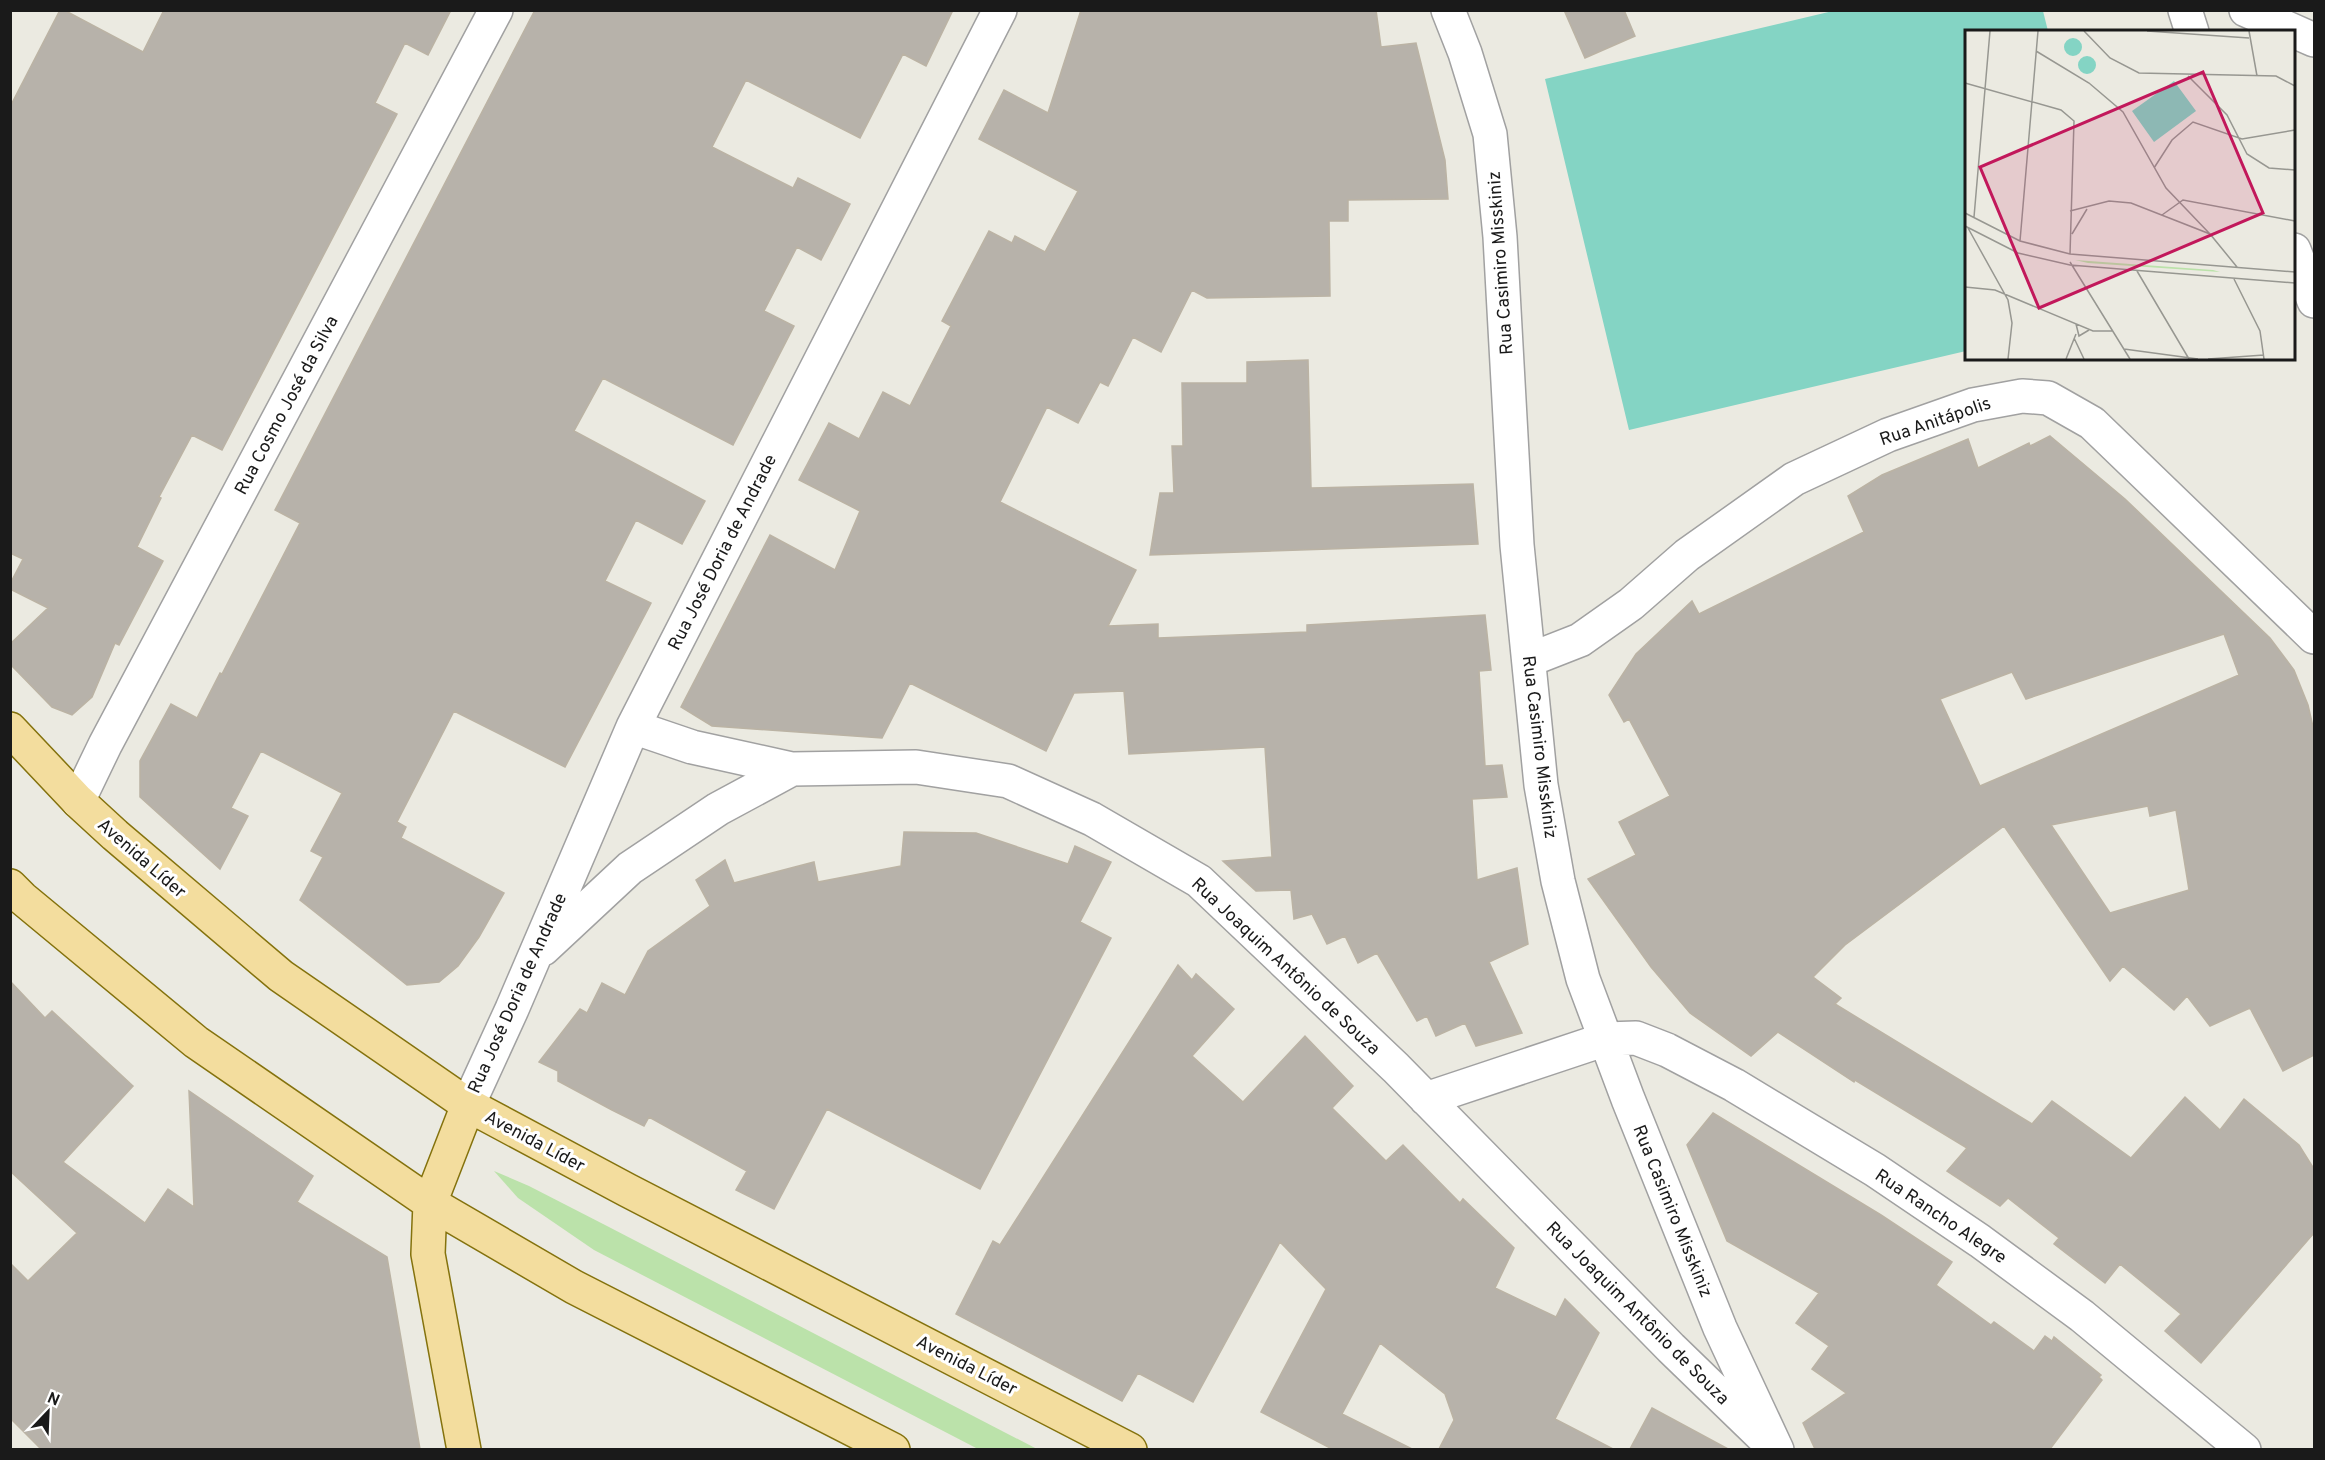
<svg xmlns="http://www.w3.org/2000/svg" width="2325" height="1460" viewBox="0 0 2325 1460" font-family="Overpass,sans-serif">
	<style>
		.grass { fill: #bbe2aa }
		.pitch { fill: #84d4c4 }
		.building { fill: #b7b2aa; stroke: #bbb3a4; stroke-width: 1.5; fill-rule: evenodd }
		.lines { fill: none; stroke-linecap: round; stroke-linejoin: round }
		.minor-casing { stroke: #a1a1a1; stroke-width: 36 }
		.major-casing { stroke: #84720d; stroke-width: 36 }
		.minor { stroke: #fff; stroke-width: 33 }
		.major { stroke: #f3dd9e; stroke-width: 33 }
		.labels { text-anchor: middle; stroke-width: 6; stroke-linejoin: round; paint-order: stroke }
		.street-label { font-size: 18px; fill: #1a1a1a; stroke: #fff }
		.inset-road { fill: none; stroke: #979791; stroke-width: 1.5 }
		.view { fill: #c2185b; fill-opacity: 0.15; stroke: #c2185b; stroke-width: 3 }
		.inset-edge { fill: none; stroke: #1a1a1a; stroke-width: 3 }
	</style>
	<rect width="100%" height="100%" fill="#ebeae1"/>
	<path class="grass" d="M494 1171 529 1186 607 1226 1037 1449H978L594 1250 518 1198Z"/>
	<path class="pitch" d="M1837 10 2043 11 2048 31 1966 32V351L1629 430 1545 79Z"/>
	<path class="building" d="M60 10H64L143 52 164 10H451L428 55 405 43 375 103 397 114 222 450 192 435 159 497 161 498 137 547 163 561 119 645 115 643 92 697 72 715 52 707 10 664V644L48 608 10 589V584L23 559 10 553V107Z
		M535 10H953L926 66 903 54 860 138 746 80 712 147 793 188 798 178 850 204 821 260 797 247 764 311 794 326 733 445 603 378 574 431 705 501 682 544 636 520 605 581 651 603 565 767 454 711 397 822 406 827 401 838 504 893 479 937 458 966 439 982 407 985 300 900 323 857 311 851 342 793 261 751 231 808 248 816 220 869 140 797V761L171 704 197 718 220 673 222 674 300 523 275 510Z
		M1081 10H1376L1381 47 1416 43 1445 160 1448 199 1348 200V221H1329L1330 296 1207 298 1192 290 1161 352 1133 337 1108 386 1100 382 1078 423 1047 407 1000 502 1136 570 1108 626 1158 624V638L1307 632V625L1485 615 1491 670 1479 671 1485 766 1502 765 1507 797 1472 799 1477 880 1517 868 1528 944 1489 962 1522 1033 1476 1046 1465 1023 1436 1036 1427 1016 1417 1021 1377 953 1358 963 1345 936 1327 944 1312 914 1294 919 1291 890 1256 891 1223 861 1272 857 1265 747 1129 754 1124 691 1074 693 1046 751 910 683 882 738 712 726 681 707 770 535 835 570 860 511 799 480 829 423 859 439 883 392 910 406 951 326 942 321 989 231 1012 243 1015 236 1045 252 1078 191 979 139 1004 90 1048 113Z
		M1564 10H1624L1635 36 1585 58Z
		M1308 360 1311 488 1473 484 1478 544 1150 555 1160 493H1174L1172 446H1183L1182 383H1247V362Z
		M2050 436 2125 499 2270 638 2294 670 2308 705 2314 731V1055L2283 1071 2250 1008 2210 1026 2187 996 2174 1010 2123 966 2110 981 2004 826 1845 945 1813 977 1841 998 1835 1004 2032 1124 2052 1101 2131 1158 2185 1097 2220 1130 2244 1099 2299 1145 2314 1169V1233L2201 1363 2165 1331 2181 1314 2120 1264 2105 1283 2054 1244 2059 1238 2008 1198 2000 1206 1947 1171 1967 1148 1855 1080 1854 1082 1778 1032 1751 1056 1690 1013 1651 967 1588 879 1636 855 1619 822 1670 796 1629 719 1624 722 1609 695 1636 654 1692 601 1699 614 1864 532 1848 496 1882 475 1968 439 1978 468 2029 443 2030 446ZM2224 634 2239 675 1980 786 1940 699 2012 672 2026 699ZM2148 806 2150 816 2176 810 2189 890 2110 913 2051 825Z
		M904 832 976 833 1068 864 1075 846 1111 862 1080 922 1111 938 980 1189 827 1109 774 1209 736 1190 747 1171 649 1117 644 1126 612 1110 558 1081V1071L539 1062 580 1009 587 1013 602 983 625 995 648 951 710 906 696 880 725 860 734 883 814 862 818 882 901 866Z
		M1178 965 1192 980 1196 974 1234 1009 1192 1056 1243 1102 1305 1036 1353 1086 1332 1108 1386 1161 1403 1145 1460 1203 1463 1199 1514 1248 1495 1288 1556 1317 1565 1299 1599 1333 1555 1419 1613 1449H1439L1454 1420 1445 1394 1380 1343 1342 1414 1412 1449H1332L1261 1412 1326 1289 1280 1242 1193 1402 1138 1373 1122 1401 956 1314 993 1241 1000 1245Z
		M10 981 45 1018 52 1011 133 1086 63 1162 145 1223 168 1189 194 1207 189 1091 313 1176 297 1202 387 1257 420 1449H41L10 1418V1263L28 1281 77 1233 10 1171Z
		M1713 1113 1881 1215 1952 1262 1936 1285 1991 1325 1994 1322 2034 1351 2045 1336 2052 1341 2054 1337 2101 1375 2099 1377 2102 1380 2050 1449H1815L1803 1423 1846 1393 1812 1369 1829 1346 1796 1323 1819 1293 1727 1241 1687 1145Z
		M1652 1408 1728 1449H1630Z"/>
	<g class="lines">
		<g class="minor-casing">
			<path id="minor" d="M1448 10 1465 53 1490 134 1500 237 1517 545 1541 785 1558 881 1583 979 1628 1099 1720 1328 1777 1450
				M2185 10 2192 32
				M2246 10 2314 40
				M2294 250 2314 301
				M1529 660 1580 640 1631 604 1687 555 1794 479 1888 435 1973 405 2022 396 2048 398 2092 423 2314 637
				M633 727 692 747 792 769 916 767 1008 781 1092 819 1199 881 1396 1068 1671 1348 1764 1438
				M78 801 105 745 496 10
				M543 949 630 868 718 809 792 769
				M1426 1099 1606 1039 1636 1038 1667 1050 1734 1085 1875 1170 1980 1241 2082 1316 2244 1450
				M468 1105 512 1009 633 727 1000 10"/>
		</g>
		<g class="major-casing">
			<path id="major" d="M10 729 78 801 115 835 281 976 468 1105 627 1190 1130 1450
				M10 886 22 898 196 1042 430 1203 574 1287 893 1450
				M464 1450 428 1254 430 1203 468 1105"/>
		</g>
		<use href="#minor" class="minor"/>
		<use href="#major" class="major"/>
	</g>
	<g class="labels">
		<g class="street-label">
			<text transform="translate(1500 263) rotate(-94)" y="6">Rua Casimiro Misskiniz</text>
			<text transform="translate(286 405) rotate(-62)" y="6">Rua Cosmo José da Silva</text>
			<text transform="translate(1935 421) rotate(-19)" y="6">Rua Anitápolis</text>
			<text transform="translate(722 552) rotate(-63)" y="6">Rua José Doria de Andrade</text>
			<text transform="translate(1540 747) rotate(83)" y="6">Rua Casimiro Misskiniz</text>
			<text transform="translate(142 858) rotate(41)" y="6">Avenida Líder</text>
			<text transform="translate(1286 966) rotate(43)" y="6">Rua Joaquim Antônio de Souza</text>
			<text transform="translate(517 993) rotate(-66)" y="6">Rua José Doria de Andrade</text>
			<text transform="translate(535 1141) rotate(28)" y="6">Avenida Líder</text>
			<text transform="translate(1673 1211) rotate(68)" y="6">Rua Casimiro Misskiniz</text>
			<text transform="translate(1941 1216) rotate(34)" y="6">Rua Rancho Alegre</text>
			<text transform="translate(1638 1313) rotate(45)" y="6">Rua Joaquim Antônio de Souza</text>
			<text transform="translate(967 1365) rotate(27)" y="6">Avenida Líder</text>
		</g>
	</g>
	<g transform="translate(1965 30)">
		<rect width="330" height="330" fill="#ebeae1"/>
		<path d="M110 230 248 240 255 242 123 233Z" fill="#bbe2aa"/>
		<path d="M99 17a9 9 0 1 1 18 0a9 9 0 1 1-18 0ZM113 35a9 9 0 1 1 18 0a9 9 0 1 1-18 0ZM209 51 231 81 189 112 167 81Z" fill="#84d4c4"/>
		<path class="inset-road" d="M119 1 145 28 174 43 311 46 330 56M182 1 284 8M284 1 292 46M71 21 124 53 158 82 201 158 245 204M223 46 262 85 282 124 304 138 330 140M0 53 96 80 109 91 105 224M189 138 207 110 228 92 277 109 330 100M105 181 144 171 166 173 245 204 272 237M0 183 55 211 105 224 330 242M197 185 218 170 330 191M9 187 25 1M0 196 53 223 105 235 330 253M3 198 43 270 47 293 43 329M107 204 122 179M55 211 73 1M105 232 165 329M172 241 224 329M269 249 295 301 299 329M0 257 30 260 128 301H147M111 294 114 306 124 300M109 308 119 329M159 319 233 329M101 329 111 304M243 329 299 325"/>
		<path class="view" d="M238 42 298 183 74 278 15 137Z"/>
		<rect width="330" height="330" class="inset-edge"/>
	</g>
	<rect width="2325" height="1460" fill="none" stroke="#1a1a1a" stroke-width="24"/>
	<g transform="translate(48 1412) rotate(23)" stroke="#ffffff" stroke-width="4.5" paint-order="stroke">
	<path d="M0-4.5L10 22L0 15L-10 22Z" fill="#1a1a1a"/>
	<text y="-9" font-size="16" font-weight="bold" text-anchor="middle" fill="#1a1a1a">N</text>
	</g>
</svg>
